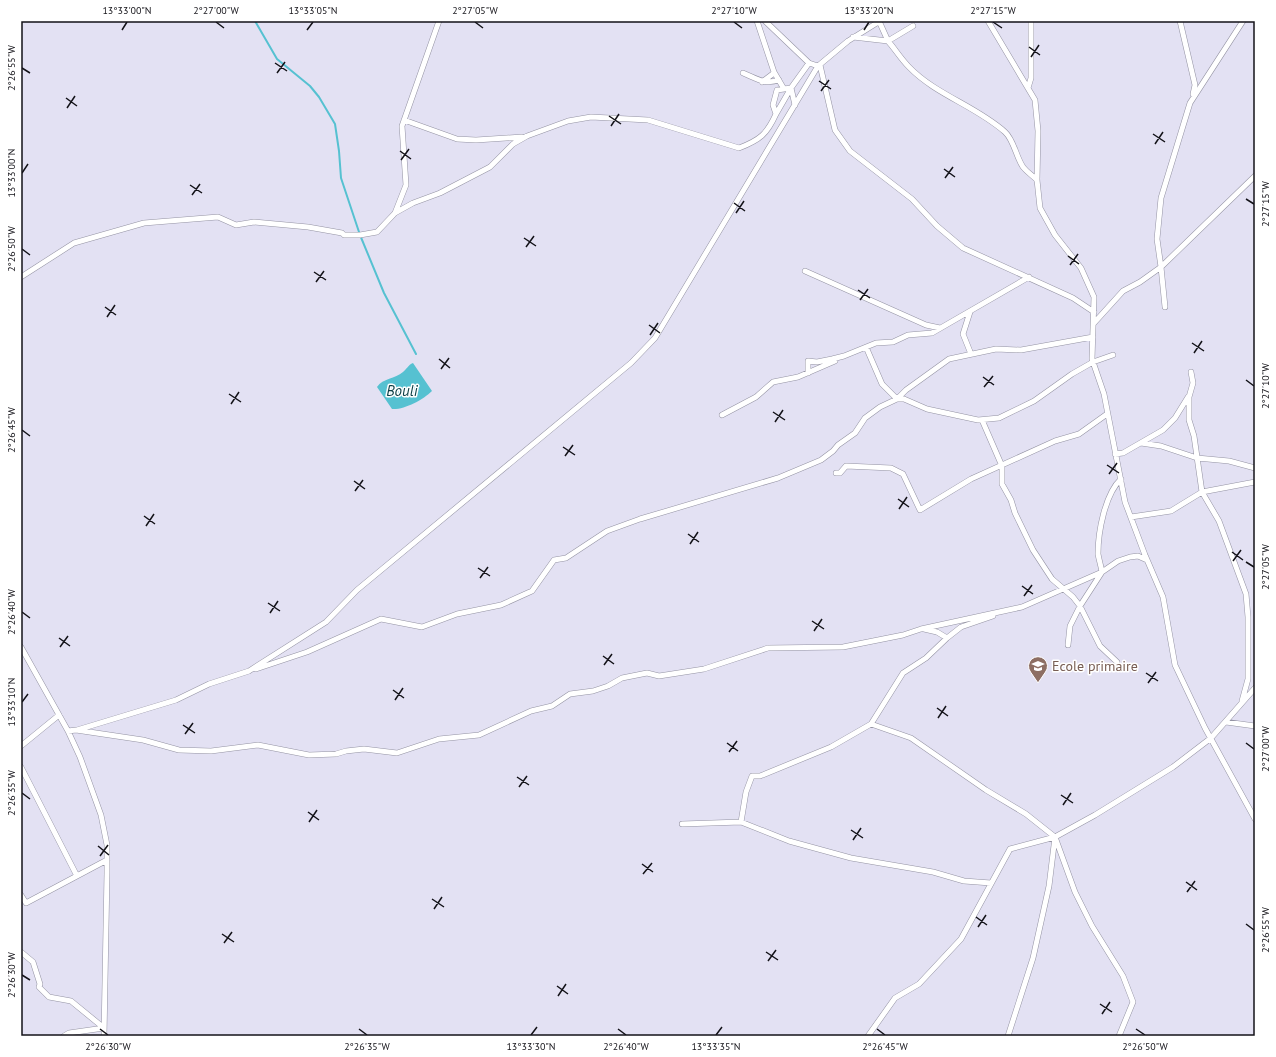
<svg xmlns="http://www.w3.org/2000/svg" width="1276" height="1057" viewBox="0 0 1276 1057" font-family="'PT Sans',sans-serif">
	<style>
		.water { fill: #56c1d1 }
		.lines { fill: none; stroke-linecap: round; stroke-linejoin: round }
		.stream { stroke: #56c1d1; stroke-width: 2 }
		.minor-casing { stroke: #9493a3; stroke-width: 6 }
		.minor { stroke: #fff; stroke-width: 5 }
		.ticks { fill: none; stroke: #131218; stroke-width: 1.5 }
		.labels { text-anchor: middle; stroke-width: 3; stroke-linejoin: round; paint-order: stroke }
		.education-label { font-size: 14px; fill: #785e54; stroke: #fff; text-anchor: start }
		.water-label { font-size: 15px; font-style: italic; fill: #0c3e45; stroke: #fff }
		.neatline { fill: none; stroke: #131218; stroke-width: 1.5 }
		.ticks-label { font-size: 10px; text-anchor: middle; fill: #131218 }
	</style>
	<rect width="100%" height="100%" fill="#e3e1f3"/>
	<path class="water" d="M413 363 432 391C423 400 404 410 392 409L377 387C383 378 395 379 403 372 407 369 408 365 413 363Z"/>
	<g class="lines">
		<path class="stream" d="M255 21 277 59 310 86 319 97 335 124 339 151 341 178 360 235 384 293 416 354"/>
		<g class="minor-casing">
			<path id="minor" d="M757 21 774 72 784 89
				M765 21 809 63
				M988 21 1035 100 1038 131 1037 180 1040 208 1055 235 1081 268 1094 297 1092 359 1104 394 1125 502 1145 555 1163 597 1175 665 1205 728 1255 819
				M1180 21 1195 85 1193 94
				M913 26 888 41C895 49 901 59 909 67 936 95 976 106 1005 132 1014 140 1016 157 1023 167 1027 172 1033 176 1037 180
				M853 37 888 41 879 21
				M820 65 835 130 850 151 912 199 937 226 963 248 1073 298 1094 312
				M743 73C756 78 764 85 779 80
				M762 82 774 73
				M791 88 795 105
				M1028 88 1031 78V21
				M776 114 791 88
				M404 120 457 139 476 140 522 137
				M395 213 406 185 402 126 439 21
				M1161 267 1157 239 1161 198 1190 103 1243 21
				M1161 267 1255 176
				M805 271 926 325 940 328
				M21 277 74 243 144 223 218 217 236 225 254 222 308 227 342 233 344 235H360L377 232 395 213 413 203 440 193 490 167 513 144 527 136 568 121 591 117 648 120 739 148C760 140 767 134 776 114L773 105 777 90 791 88 809 63 818 66
				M970 312 963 334 971 354
				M1094 323 1123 291 1140 282 1161 267 1165 307
				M866 347 882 384 897 399 906 390 949 359 996 349 1021 350 1093 337
				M1191 372 1193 383 1189 397V420L1194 436 1202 492 1219 521 1246 594 1248 617V679L1242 701
				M808 373V361L817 362 832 359 844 356 876 343 893 342 908 335 932 333 1029 277
				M722 415 756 397 773 382 798 377 835 361
				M982 420 1002 466V484L1011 500 1015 513 1033 550 1052 579 1073 597 1080 606 1100 646 1117 662
				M1141 443 1161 446 1197 458 1229 461 1255 468
				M1115 454 1123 453 1163 430 1175 418 1188 397
				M836 473H840L846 466 891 468 903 474 920 510 971 479 1055 441 1079 434 1107 414
				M1131 517 1171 511 1202 492 1255 482
				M924 629 937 632 947 638
				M1068 645 1070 626 1080 606 1102 572C1101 566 1099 560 1098 554 1098 532 1105 494 1121 479
				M21 647 68 731 80 757 101 815 107 845V873L104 1036
				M256 669 307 652 381 619 422 627 457 614 501 605 532 591 554 560 566 558 607 531 640 519 778 478 821 460 833 451 838 445 855 433 865 418 880 407 897 399H904L927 409 978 420 999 418 1034 401 1072 374 1093 362 1113 355
				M1226 722 1255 726
				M871 724 911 738 986 790 1026 814 1055 837 1075 892 1092 926 1123 976 1133 1002 1119 1036
				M77 730 176 700 209 684 249 671 326 622 357 590 631 363 655 338 818 66 848 41 880 21
				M68 731 76 730 143 740 179 750 211 751 258 745 309 755 336 754 346 751 364 749 397 753 439 739 479 735 531 711 552 706 570 694 593 691 608 686 622 678 647 673 659 676 704 669 768 648 843 647 903 635 921 629 1022 607 1102 572 1118 561 1130 557 1138 556 1147 560
				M21 746 59 715
				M21 767 77 876
				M741 822 746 792 752 776H760L831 747 871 724 903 673 926 658 947 638 961 627 993 616
				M682 824 741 822 789 841 851 858 933 872 964 881 991 883
				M21 895 26 903 107 860
				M21 952 33 962 40 984 39 987 49 997 71 1001 104 1028
				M64 1036 69 1033 104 1028
				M868 1036 895 998 919 984 961 939 1010 849 1055 837
				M1008 1036 1033 958 1049 886 1055 837 1095 815 1173 767 1211 738 1255 688"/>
		</g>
		<use href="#minor" class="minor"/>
	</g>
	<path class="ticks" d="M216 22 224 28M475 22 483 28M734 22 742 28M993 22 1002 28M122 30 127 22M307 30 313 22M864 30 869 22M1029 47 1040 55M1031 57 1039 45M275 63 287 71M22 68 30 73M277 73 285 62M819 81 831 89M821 91 829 80M66 98 77 106M67 108 75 96M609 116 621 124M611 126 619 114M1153 134 1165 142M1155 144 1163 132M400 151 411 159M401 160 409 149M944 169 955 177M22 173 28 164M945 178 953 167M190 185 202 193M192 195 200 184M1246 199 1254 204M734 203 745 211M736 213 744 201M524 238 536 246M526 247 534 236M22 249 30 255M1068 256 1079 264M1070 265 1078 254M314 272 326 280M316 282 324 271M858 290 870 298M860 300 868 289M105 307 116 315M107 317 115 305M649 325 660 333M650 335 658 323M1192 343 1204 351M1194 353 1202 341M439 359 450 368M441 369 449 358M983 377 994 385M1246 380 1254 386M984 387 993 376M229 394 241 402M231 404 239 392M773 412 785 420M775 422 783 410M22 430 30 436M563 447 575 455M565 456 573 445M1107 465 1119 473M1109 474 1117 463M354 481 365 489M355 491 363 480M898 499 909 507M899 509 907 497M144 516 155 524M146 526 154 514M688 534 699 542M690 544 698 532M1232 552 1243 560M1233 561 1241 550M1246 562 1254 567M478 568 490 576M480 578 488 567M1022 586 1033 594M1024 596 1032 585M268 603 280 611M22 612 30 618M270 613 278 601M812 621 824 629M814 631 822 619M59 638 70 646M60 647 68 636M603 656 614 664M604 665 612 654M1146 673 1158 681M1148 683 1156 672M393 690 404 698M395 700 403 688M22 702 28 694M937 708 948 716M938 718 946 706M183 725 195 733M185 734 193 723M727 743 738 751M1246 743 1254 749M729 752 737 741M517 777 529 785M519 787 527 776M22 793 30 799M1061 795 1073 803M1063 805 1071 793M308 812 319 820M309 822 317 810M851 830 863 838M853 840 861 828M98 846 109 855M100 856 108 845M642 864 653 872M643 874 652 863M1186 882 1197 890M1187 892 1195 881M432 899 444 907M434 909 442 897M976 917 987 925M1246 924 1254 930M978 927 986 915M222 934 234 942M224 943 232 932M766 952 778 960M768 961 776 950M22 975 30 980M557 986 568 994M558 996 566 984M1100 1004 1112 1012M1102 1014 1110 1002M100 1029 108 1035M359 1029 367 1035M618 1029 626 1035M877 1029 885 1035M1136 1029 1145 1035M531 1035 537 1027M716 1035 722 1027"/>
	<defs>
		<g id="school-pin" transform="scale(1)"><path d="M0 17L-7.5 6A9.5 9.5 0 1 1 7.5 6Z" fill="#8d6e63" stroke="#fff"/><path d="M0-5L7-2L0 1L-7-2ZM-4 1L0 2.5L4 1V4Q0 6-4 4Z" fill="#fff"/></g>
	</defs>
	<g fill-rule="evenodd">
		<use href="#school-pin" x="1038" y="666"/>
	</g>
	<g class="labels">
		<g class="education-label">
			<text x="1052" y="671">Ecole primaire</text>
		</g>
		<g class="water-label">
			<text x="402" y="396">Bouli</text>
		</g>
	</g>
	<rect width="1276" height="1057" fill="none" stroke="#ffffff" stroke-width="44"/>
	<rect x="22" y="22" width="1232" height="1013" class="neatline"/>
	<g class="ticks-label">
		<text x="127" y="14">13°33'00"N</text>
		<text x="216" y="14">2°27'00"W</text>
		<text x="313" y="14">13°33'05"N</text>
		<text x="475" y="14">2°27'05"W</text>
		<text x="734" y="14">2°27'10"W</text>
		<text x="869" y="14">13°33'20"N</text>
		<text x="993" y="14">2°27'15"W</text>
		<text transform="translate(11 68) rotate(-90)" y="4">2°26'55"W</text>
		<text transform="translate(11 173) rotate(-90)" y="4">13°33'00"N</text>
		<text transform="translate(1265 204) rotate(-90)" y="4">2°27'15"W</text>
		<text transform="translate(11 249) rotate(-90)" y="4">2°26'50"W</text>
		<text transform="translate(1265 386) rotate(-90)" y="4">2°27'10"W</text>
		<text transform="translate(11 430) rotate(-90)" y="4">2°26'45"W</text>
		<text transform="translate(1265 567) rotate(-90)" y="4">2°27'05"W</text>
		<text transform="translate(11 612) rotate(-90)" y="4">2°26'40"W</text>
		<text transform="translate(11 702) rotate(-90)" y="4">13°33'10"N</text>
		<text transform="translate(1265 749) rotate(-90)" y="4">2°27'00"W</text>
		<text transform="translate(11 793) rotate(-90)" y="4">2°26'35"W</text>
		<text transform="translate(1265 930) rotate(-90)" y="4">2°26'55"W</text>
		<text transform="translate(11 975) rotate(-90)" y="4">2°26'30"W</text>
		<text x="108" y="1050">2°26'30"W</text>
		<text x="367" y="1050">2°26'35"W</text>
		<text x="531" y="1050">13°33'30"N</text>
		<text x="626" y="1050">2°26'40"W</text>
		<text x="716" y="1050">13°33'35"N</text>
		<text x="885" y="1050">2°26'45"W</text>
		<text x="1145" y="1050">2°26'50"W</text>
	</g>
</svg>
